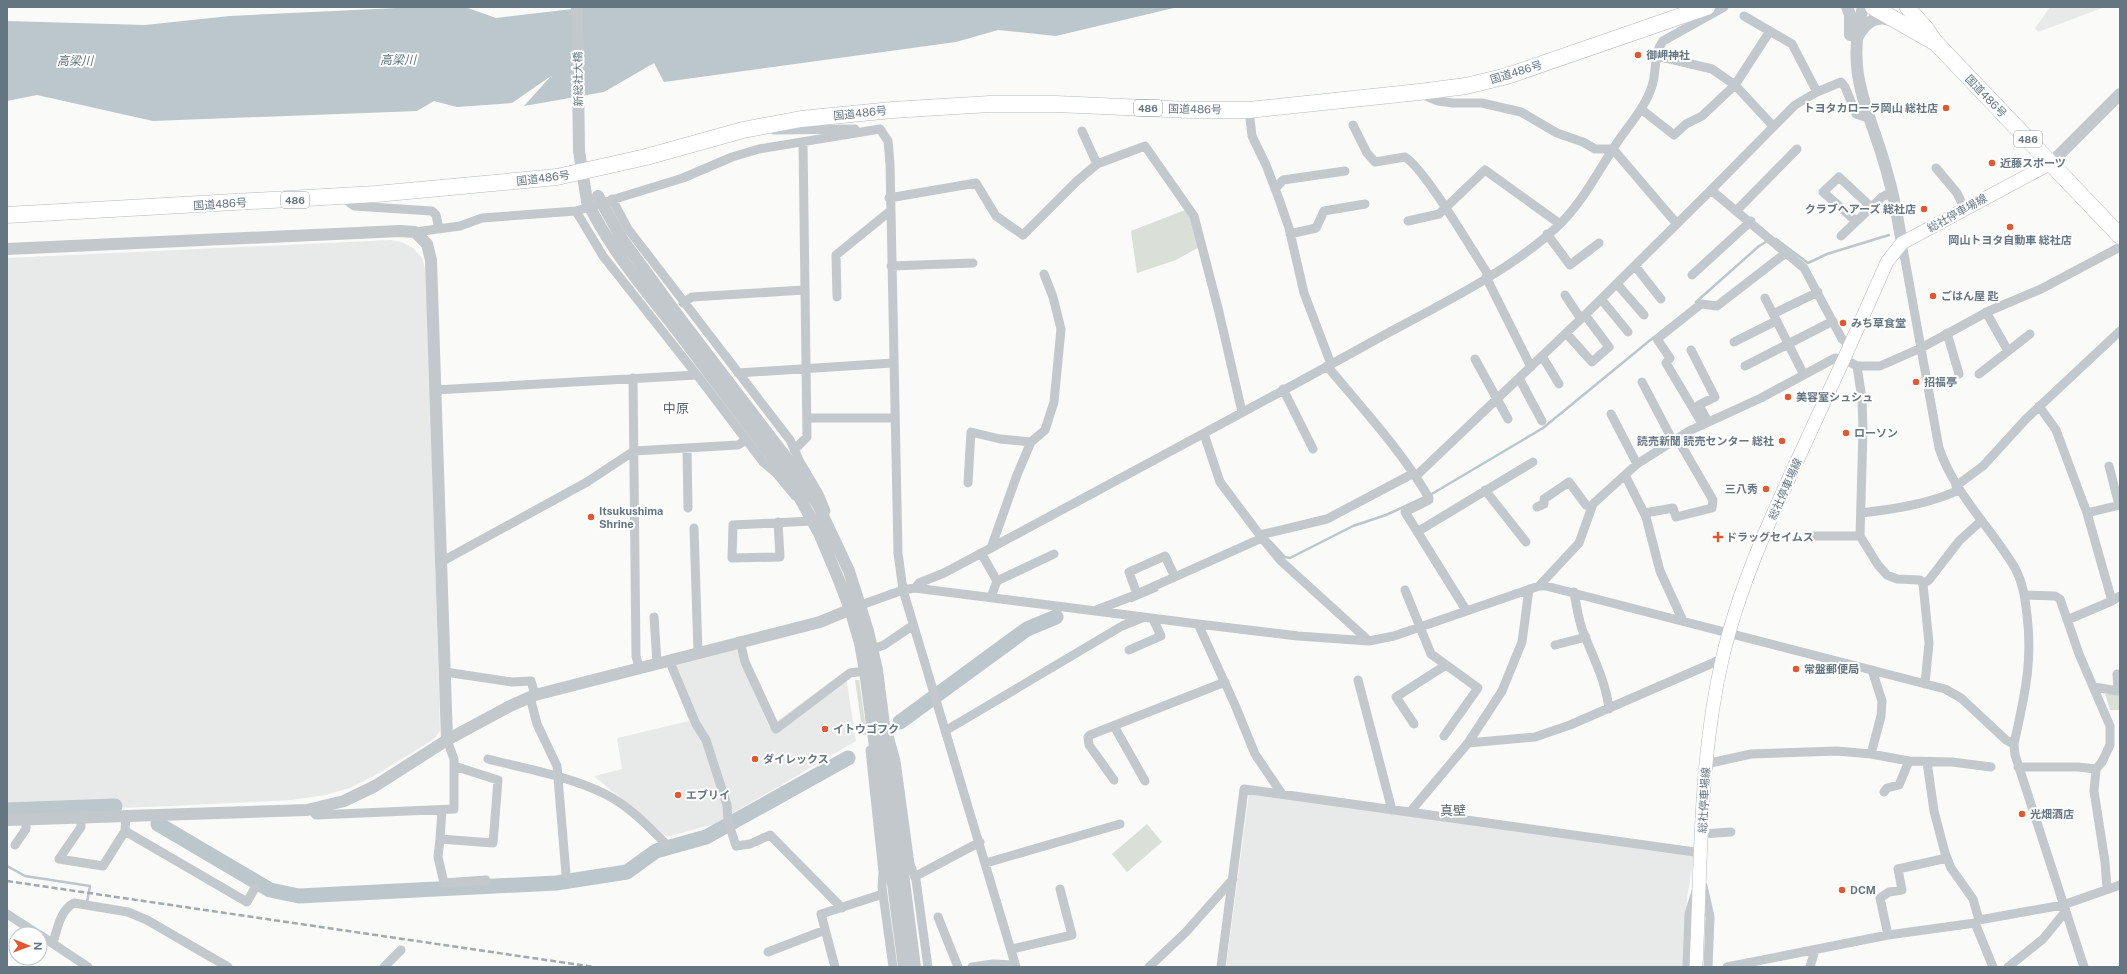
<svg xmlns="http://www.w3.org/2000/svg" width="2127" height="974" viewBox="0 0 2127 974" font-family="'Public Sans','Noto Sans JP',sans-serif">
	<style>
		.built { fill: #e8e9e9 }
		.green { fill: #dadfd7 }
		.water { fill: #bbc7cb }
		.lines { fill: none; stroke-linecap: round; stroke-linejoin: round }
		.stream { stroke: #bbc7cb; stroke-width: 2.5 }
		.river { stroke: #bbc7cb; stroke-width: 15 }
		.secondary-casing { stroke: #b3babf; stroke-width: 14 }
		.primary-casing { stroke: #b5babe; stroke-width: 16 }
		.trunk-casing { stroke: #b4b9bd; stroke-width: 17 }
		.minor { stroke: #c3c8cc; stroke-width: 9 }
		.tertiary { stroke: #c3c8cc; stroke-width: 12 }
		.secondary { stroke: #fff; stroke-width: 13 }
		.primary { stroke: #fff; stroke-width: 15 }
		.trunk { stroke: #fff; stroke-width: 16 }
		.rail { stroke: #a2aab0; stroke-width: 2.5; stroke-dasharray: 6 3; stroke-linecap: butt }
		.tertiary-bridge { stroke: #c3c8cc; stroke-width: 12 }
		.poi-dot { fill: #e4572e; stroke: #fff; stroke-width: 1.5 }
		.labels { text-anchor: middle; stroke-width: 4; stroke-linejoin: round; paint-order: stroke }
		.shield { fill: #fff; stroke: #939fa8; stroke-width: 1 }
		.shield-label { font-size: 10px; font-weight: bold; fill: #657683 }
		.poi-label { font-size: 11px; font-weight: bold; fill: #657683; stroke: #fff; text-anchor: start }
		.street-label { font-size: 11px; fill: #657683; stroke: #fff }
		.water-label { font-size: 12px; font-style: italic; fill: #60757c; stroke: #fff }
		.quarter-label { font-size: 13px; fill: #57646e; stroke: #fff }
	</style>
	<rect width="100%" height="100%" fill="#fafaf8"/>
	<path class="built" d="M2050 7H2105L2038 32 2035 28Z
		M391 240 402 242 413 248 422 258 427 276 440 731 434 739 374 776 350 788 325 795 292 800 172 806 116 808V805L7 808V258Z
		M737 645 769 727 845 671 856 741 714 824 667 837 594 776 622 769 617 738 689 721 668 665Z
		M1249 793 1694 856 1687 898 1684 967H1226Z"/>
	<path class="green" d="M1185 210 1192 218 1201 246 1176 260 1137 273 1131 231Z
		M855 680H859L867 735H863Z
		M2105 694H2120V710H2110Z
		M1147 824 1162 842 1127 872 1112 854Z"/>
	<path class="water" d="M418 7H465L496 18 590 7H1178L1056 36 998 30 956 42 664 82 654 63 604 92 524 106 551 76 512 103 457 107 434 101 417 111 153 121 37 95 7 101V21L145 25 230 16Z"/>
	<g class="lines">
		<path class="stream" d="M1773 239H1776L1808 263 1827 254 1889 235
			M1696 302 1759 246 1769 240
			M1430 495 1543 428 1654 337
			M1268 539 1285 557 1290 558 1353 526 1386 515 1425 497
			M1131 601 1157 590
			M7 866 25 876 90 886 87 902"/>
		<path class="river" d="M900 722 1027 629 1056 617
			M7 810 115 806
			M158 824 270 890 299 896 556 883 627 872 656 851 706 837 848 758"/>
		<g class="secondary-casing">
			<path id="secondary" d="M1696 967C1701 865 1699 760 1722 660 1739 586 1771 517 1803 448 1832 386 1860 324 1887 262L1902 243 2051 163"/>
		</g>
		<g class="primary-casing">
			<path id="primary" d="M1907 7 1926 28 1936 43"/>
		</g>
		<g class="trunk-casing">
			<path id="trunk" d="M1873 7 1936 43 2120 236
				M7 215 376 194 557 177 646 157 743 130 801 119 892 110 990 104H1056L1190 110H1249L1419 92 1466 86 1507 76 1707 7"/>
		</g>
		<path class="minor" d="M1744 16 1792 44 1817 92
			M1657 56 1712 69 1735 85 1773 126
			M1421 94 1438 101 1453 103H1482L1521 112 1557 133 1583 142 1595 149H1613
			M1641 109 1674 135 1686 124 1702 116 1735 85 1770 31
			M1249 110 1252 136 1266 165 1279 199 1289 228 1304 293 1331 364
			M1353 125 1367 153 1375 162 1405 157C1425 169 1473 252 1489 276
			M880 129 888 141 890 163 898 553 903 590 1016 967
			M774 130 855 129
			M1082 131 1097 164
			M1613 149 1677 224
			M1936 168 1957 193 1964 208
			M1275 189 1283 180 1345 171
			M1711 190 1795 105 1817 92 1841 82 1845 87 1856 114 1868 118
			M342 197 354 206 432 211 436 215 439 229
			M889 198 976 183 996 216 1023 235 1077 181 1097 164 1145 146 1194 216 1219 312 1242 412
			M612 199 628 229 790 440 800 462 819 494 826 511
			M1737 210 1797 149
			M576 211 603 256 697 375 763 462 776 473 795 496
			M1408 221 1439 214 1485 170 1560 224
			M1856 221 1823 192 1839 177 1871 207
			M415 232 460 226 482 218 576 211 683 178 732 157 759 149 880 129
			M1290 234 1316 228 1324 211 1365 204
			M1547 234 1570 265 1599 243
			M1841 236 1882 197 1892 192
			M1902 243 1939 448C1955 495 1990 526 2015 568 2023 583 2025 598 2027 615 2033 664 2024 697 2014 744L2015 755 2084 967
			M891 266 973 263
			M1635 266 1661 299
			M1692 275 1751 221
			M1486 277 1531 367
			M1617 284 1644 315
			M1565 295 1581 319
			M837 297 836 255 889 212
			M1765 298 1804 375
			M1601 299 1628 332
			M683 303 692 297 804 290
			M1986 312 2008 351
			M1773 314 1818 292
			M1566 333 1592 362 1609 347 1585 315
			M1947 333 1959 374
			M1734 342 1776 321
			M1691 350 1715 397 1699 405 1708 422
			M1542 356 1559 384
			M1475 359 1508 419
			M1327 366C1362 408 1401 450 1429 498V500L1405 512 1466 610
			M1745 366 1833 321
			M1857 366 1862 399 1863 430 1860 536 1878 565 1887 575 1897 579 1920 580 1923 584 1929 643 1925 684
			M738 373 893 363
			M1979 374 2030 334
			M633 378 636 656 639 668
			M1519 378 1542 421
			M1642 382 1673 441
			M1283 389 1313 449
			M435 390 697 375
			M2039 406 2056 430 2087 513 2112 601
			M1611 414 1637 464
			M807 418H895
			M1703 425 1666 363 1670 358 1657 339 1701 304 1717 306 1787 252
			M1204 434 1220 482 1262 538 1281 561 1369 641
			M687 448 688 508
			M794 450 807 437 803 142
			M2109 466 2119 505
			M1625 475 1646 517 1660 571 1683 621
			M1416 476 1585 315 1711 190 1804 268 1842 339 1851 345
			M968 483 971 432 1000 439 1031 442
			M1956 486 1983 466 2026 419 2120 331
			M1485 490 1526 542
			M1537 507 1544 504V499L1569 482 1586 505 1592 507
			M1645 513 1673 508 1676 517 1712 508 1713 500 1677 438
			M1861 513C1894 509 1929 504 1959 490
			M2087 513 2120 505
			M778 522 780 557 732 558 733 525 813 521
			M694 528 698 653
			M1417 532 1533 462
			M1260 535 1327 519 1414 473
			M1813 536H1860
			M991 548 1017 475 1031 442 1045 430 1054 402 1061 329 1053 297 1044 274
			M981 553 997 581 991 597
			M441 562 587 482 634 451 738 445 746 440
			M997 581 1054 554
			M1923 584 1929 580 1959 541 1981 521
			M1539 586 1579 543 1593 504 1637 464 1689 431 1761 398 1835 358 1844 359 1857 366H1880L1921 348 1989 311 2041 289 2120 247
			M915 588 919 583 944 573 991 548C1117 480 1243 413 1368 344 1429 310 1511 272 1560 224 1582 202 1596 175 1613 149 1625 129 1645 109 1652 86 1657 71 1653 54 1663 41L1724 7
			M1405 590 1431 654 1478 688 1444 736
			M1574 592C1576 604 1578 617 1582 629 1592 655 1606 681 1609 709
			M1137 594 1129 572 1165 556 1175 577
			M2025 595 2055 596 2060 599 2079 654 2110 726V745L2102 762 2096 769 2094 791 2105 862 2107 889
			M861 605 903 590 915 588 1198 624 1298 636 1369 641 1394 636 1539 586H1546L1945 689 1961 698 2006 740 2014 744
			M1094 611 1130 597 1262 538
			M654 617 657 663
			M2067 620 2112 601 2120 596
			M1198 624 1235 705 1255 754 1282 794
			M740 641 745 662 776 729 850 673 865 671
			M1555 645 1586 637
			M873 649 884 645 912 626
			M1129 650 1161 636 1153 619
			M669 660 696 724 706 740 727 805 728 821 736 846 750 844 770 835 842 908
			M445 672 512 682 531 681 535 695
			M1358 680 1392 810
			M2094 687 2118 691 2117 674H2120
			M530 697 537 724 557 766 566 874
			M1414 724 1396 697 1446 665
			M1114 726 1145 781
			M945 731 1122 626 1142 618
			M889 736 896 761 910 864 916 880 928 967
			M1468 743 1535 737 1570 725 1722 659
			M870 750 883 872 882 887 893 967
			M1871 754 1881 716 1882 701 1872 670
			M488 759C526 769 569 776 605 794 629 806 648 826 666 844
			M1927 762 1934 811 1945 853 1951 868 1973 899 1979 920
			M1706 764 1751 754 1837 751 1871 754 1909 761 1952 762 1991 767
			M2018 767H2078L2096 769
			M1114 780 1089 745 1088 737 1090 735 1225 682
			M1884 792 1887 788 1899 785 1909 761
			M311 809 316 815 454 809V759L447 740
			M442 810 440 839 493 843 498 780 454 766
			M1410 812 1468 743 1502 691 1522 642 1529 589
			M126 817 125 831 247 902 255 888
			M81 818V827L59 859 103 866 125 831
			M1702 834 1731 832
			M440 839 438 857 444 883 486 880
			M15 845 26 829V819
			M986 863 1120 824
			M916 876 980 842
			M1703 886 1710 917 1708 967
			M7 914 38 934
			M938 917 958 967
			M1975 923 1993 967
			M40 935 88 967
			M1888 935 1880 898 1889 892 1902 890 1898 869 1947 858
			M53 943C57 930 60 910 74 903L128 912 147 920 228 967
			M1012 949 1072 935 1060 889
			M768 952 825 930
			M384 967 401 950
			M835 967 821 914 883 894
			M972 967 993 964 1015 965
			M1149 967 1186 932 1233 879
			M1221 967 1244 789 1702 853
			M1687 967 1689 914 1696 891
			M1727 967 1888 935 1975 923 1979 920 2063 905 2120 885
			M1810 967 1815 950
			M2008 967 2043 939 2065 912"/>
		<path class="tertiary" d="M577 7 579 151 587 201
			M1847 7 1850 15V35
			M1863 7C1843 79 1873 114 1889 180 1895 200 1898 222 1902 243
			M1858 36C1866 22 1877 14 1893 21
			M2051 163 2120 94
			M7 249 400 231 415 232 427 244 431 260 447 740
			M682 321 795 469 818 505 849 571 868 631 877 670 915 967
			M675 328 791 482 819 533 838 578 850 609 860 643 865 671 904 967
			M7 820 307 810 344 801 375 786 447 740 510 706 535 695 820 622 861 605"/>
		<use href="#secondary" class="secondary"/>
		<use href="#primary" class="primary"/>
		<use href="#trunk" class="trunk"/>
		<path class="rail" d="M7 881 594 967"/>
		<path class="tertiary-bridge" d="M598 196 622 239 682 321
			M587 201C609 248 643 287 675 328"/>
	</g>
	<g class="poi-dot">
		<circle cx="1638" cy="55" r="4"/>
		<circle cx="1946" cy="108" r="4"/>
		<circle cx="1992" cy="163" r="4"/>
		<circle cx="1924" cy="209" r="4"/>
		<circle cx="2010" cy="227" r="4"/>
		<circle cx="1933" cy="296" r="4"/>
		<circle cx="1843" cy="323" r="4"/>
		<circle cx="1916" cy="382" r="4"/>
		<circle cx="1788" cy="397" r="4"/>
		<circle cx="1846" cy="433" r="4"/>
		<circle cx="1782" cy="441" r="4"/>
		<circle cx="1766" cy="489" r="4"/>
		<circle cx="591" cy="517" r="4"/>
		<path d="M1716 531h4v4h4v4h-4v4h-4v-4h-4v-4h4z"/>
		<circle cx="1796" cy="669" r="4"/>
		<circle cx="825" cy="729" r="4"/>
		<circle cx="755" cy="759" r="4"/>
		<circle cx="678" cy="795" r="4"/>
		<circle cx="2022" cy="814" r="4"/>
		<circle cx="1842" cy="890" r="4"/>
	</g>
	<g class="labels">
		<g class="shield">
			<rect x="1134" y="100" width="28" height="16" rx="3"/>
			<rect x="2014" y="131" width="28" height="16" rx="3"/>
			<rect x="281" y="192" width="28" height="16" rx="3"/>
		</g>
		<g class="shield-label">
			<text x="1148" y="112">486</text>
			<text x="2028" y="143">486</text>
			<text x="295" y="204">486</text>
		</g>
		<g class="poi-label">
			<text x="1646" y="59">御岬神社</text>
			<text x="1938" y="112" text-anchor="end">トヨタカローラ岡山 総社店</text>
			<text x="2000" y="167">近藤スポーツ</text>
			<text x="1916" y="213" text-anchor="end">クラブヘアーズ 総社店</text>
			<text x="2010" y="244" text-anchor="middle">岡山トヨタ自動車 総社店</text>
			<text x="1941" y="300">ごはん屋 匙</text>
			<text x="1851" y="327">みち草食堂</text>
			<text x="1924" y="386">招福亭</text>
			<text x="1796" y="401">美容室シュシュ</text>
			<text x="1854" y="437">ローソン</text>
			<text x="1774" y="445" text-anchor="end">読売新聞 読売センター 総社</text>
			<text x="1758" y="493" text-anchor="end">三八秀</text>
			<text x="599" y="515">Itsukushima<tspan x="599" dy="13">Shrine</tspan></text>
			<text x="1726" y="541">ドラッグセイムス</text>
			<text x="1804" y="673">常盤郵便局</text>
			<text x="833" y="733">イトウゴフク</text>
			<text x="763" y="763">ダイレックス</text>
			<text x="686" y="799">エブリイ</text>
			<text x="2030" y="818">光畑酒店</text>
			<text x="1850" y="894">DCM</text>
		</g>
		<g class="street-label">
			<text transform="translate(1516 72) rotate(-17)" y="4">国道486号</text>
			<text transform="translate(578 79) rotate(-91)" y="4">新総社大橋</text>
			<text transform="translate(1986 96) rotate(46)" y="4">国道486号</text>
			<text transform="translate(1195 109) rotate(1)" y="4">国道486号</text>
			<text transform="translate(860 113) rotate(-6)" y="4">国道486号</text>
			<text transform="translate(543 178) rotate(-7)" y="4">国道486号</text>
			<text transform="translate(220 204) rotate(-4)" y="4">国道486号</text>
			<text transform="translate(1957 213) rotate(-29)" y="4">総社停車場線</text>
			<text transform="translate(1785 489) rotate(-66)" y="4">総社停車場線</text>
			<text transform="translate(1704 800) rotate(-87)" y="4">総社停車場線</text>
		</g>
		<g class="water-label">
			<text x="398" y="64">高梁川</text>
			<text x="75" y="65">高梁川</text>
		</g>
		<g class="quarter-label">
			<text x="676" y="413">中原</text>
			<text x="1453" y="815">真壁</text>
		</g>
	</g>
	<rect width="2127" height="974" fill="none" stroke="#657683" stroke-width="16"/>
	<g transform="translate(28 946) rotate(91)"><circle r="19" fill="#ffffff" stroke="#c1c8cd"/>
	<path d="M0-3L7 15L0 10L-7 15Z" fill="#e4572e"/>
	<text y="-6" font-size="11" font-weight="bold" text-anchor="middle" fill="#657683">N</text>
	</g>
</svg>
